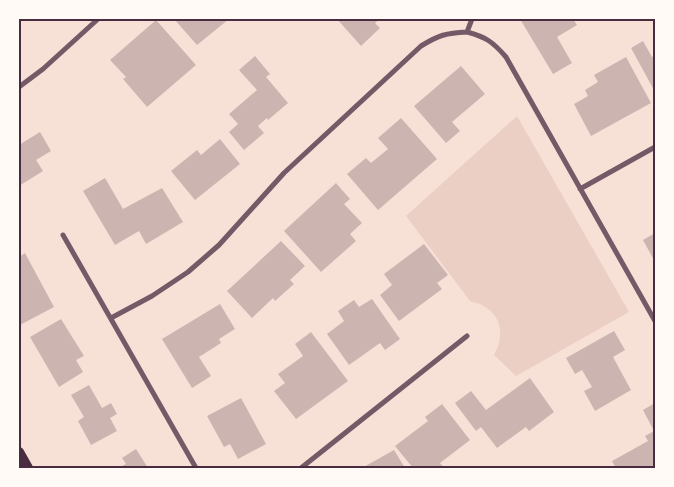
<svg xmlns="http://www.w3.org/2000/svg" width="674" height="487" viewBox="0 0 674 487" font-family="Overpass,sans-serif">
	<style>
		.green { fill: #ebcfc5 }
		.building { fill: #ccb4b1 }
		.lines { fill: none; stroke-linecap: round; stroke-linejoin: round }
		.minor { stroke: #755966; stroke-width: 5 }
		.secondary { stroke: #4a2c40; stroke-width: 10 }
		.neatline { fill: none; stroke: #4a2c40; stroke-width: 2 }
	</style>
	<rect width="100%" height="100%" fill="#f7e1d7"/>
	<path class="green" d="M517 116 629 312 516 376 494 355C508 330 498 307 470 301L406 216Z"/>
	<path class="building" d="M174 19H229L197 45Z
		M337 19H380L375 23 380 28 361 46Z
		M520 19H573L577 25 557 37 572 63 553 74Z
		M156 20 196 65 147 107 123 79 126 77 110 60Z
		M643 41 652 57 655 55V92L631 48Z
		M255 56 270 74 266 77 288 103 268 120 267 118 258 126 264 133 244 150 229 132 238 124 229 114 257 90 239 70Z
		M626 57 651 103 591 136 574 104 588 96 585 90 598 82 594 75Z
		M461 66 485 94 452 122 460 131 446 143 414 106Z
		M401 118 437 159 378 210 347 174 366 158 371 163 388 149 378 138Z
		M40 132 51 151 36 160 43 171 19 186V145Z
		M220 139 240 164 195 200 171 171 197 150 201 155Z
		M105 178 123 209 162 188 183 222 146 244 139 231 115 245 83 191Z
		M336 183 350 199 344 204 362 223 350 234 356 241 321 272 284 231Z
		M655 233V262L643 240Z
		M281 241 305 266 290 280 294 284 275 301 273 298 252 318 227 291Z
		M424 244 448 275 437 283 442 289 399 321 380 295 392 285 384 274Z
		M25 253 54 307 20 325 19 257Z
		M372 299 400 339 385 350 380 343 349 365 327 334 344 321 338 311 354 300 359 307Z
		M220 304 235 329 219 339 221 343 199 357 211 376 192 388 162 339Z
		M61 319 84 356 76 360 83 372 59 387 30 337Z
		M614 331 625 350 613 357 631 390 595 411 584 391 592 387 582 370 575 374 566 358Z
		M311 332 348 381 296 419 274 391 285 383 278 374 303 356 295 344Z
		M530 378 554 412 529 431 526 427 497 448 481 427 476 431 455 403 471 391 486 410Z
		M89 385 102 408 111 403 117 414 110 418 117 431 91 445 78 421 84 417 71 395Z
		M241 398 266 444 238 459 230 444 224 447 207 416Z
		M655 403V468H616L612 461 648 441 645 436 654 431 643 410Z
		M442 404 470 440 440 463 444 468H413L395 446 428 421 425 417Z
		M136 449 148 468H118L126 464 122 458Z
		M394 450 405 468H362Z"/>
	<g class="lines">
		<path class="minor" d="M467 32C486 37 493 42 506 57L655 321
			M19 87 43 69 98 19
			M580 189 655 147
			M63 235 196 468
			M111 318 152 296 188 272 219 245 284 173 421 46C439 35 446 33 467 32L472 19
			M301 468 467 336"/>
		<path class="secondary" d="M19 452 28 468"/>
	</g>
	<rect width="674" height="487" fill="none" stroke="#fffaf5" stroke-width="40"/>
	<rect x="20" y="20" width="634" height="447" class="neatline"/>
</svg>
